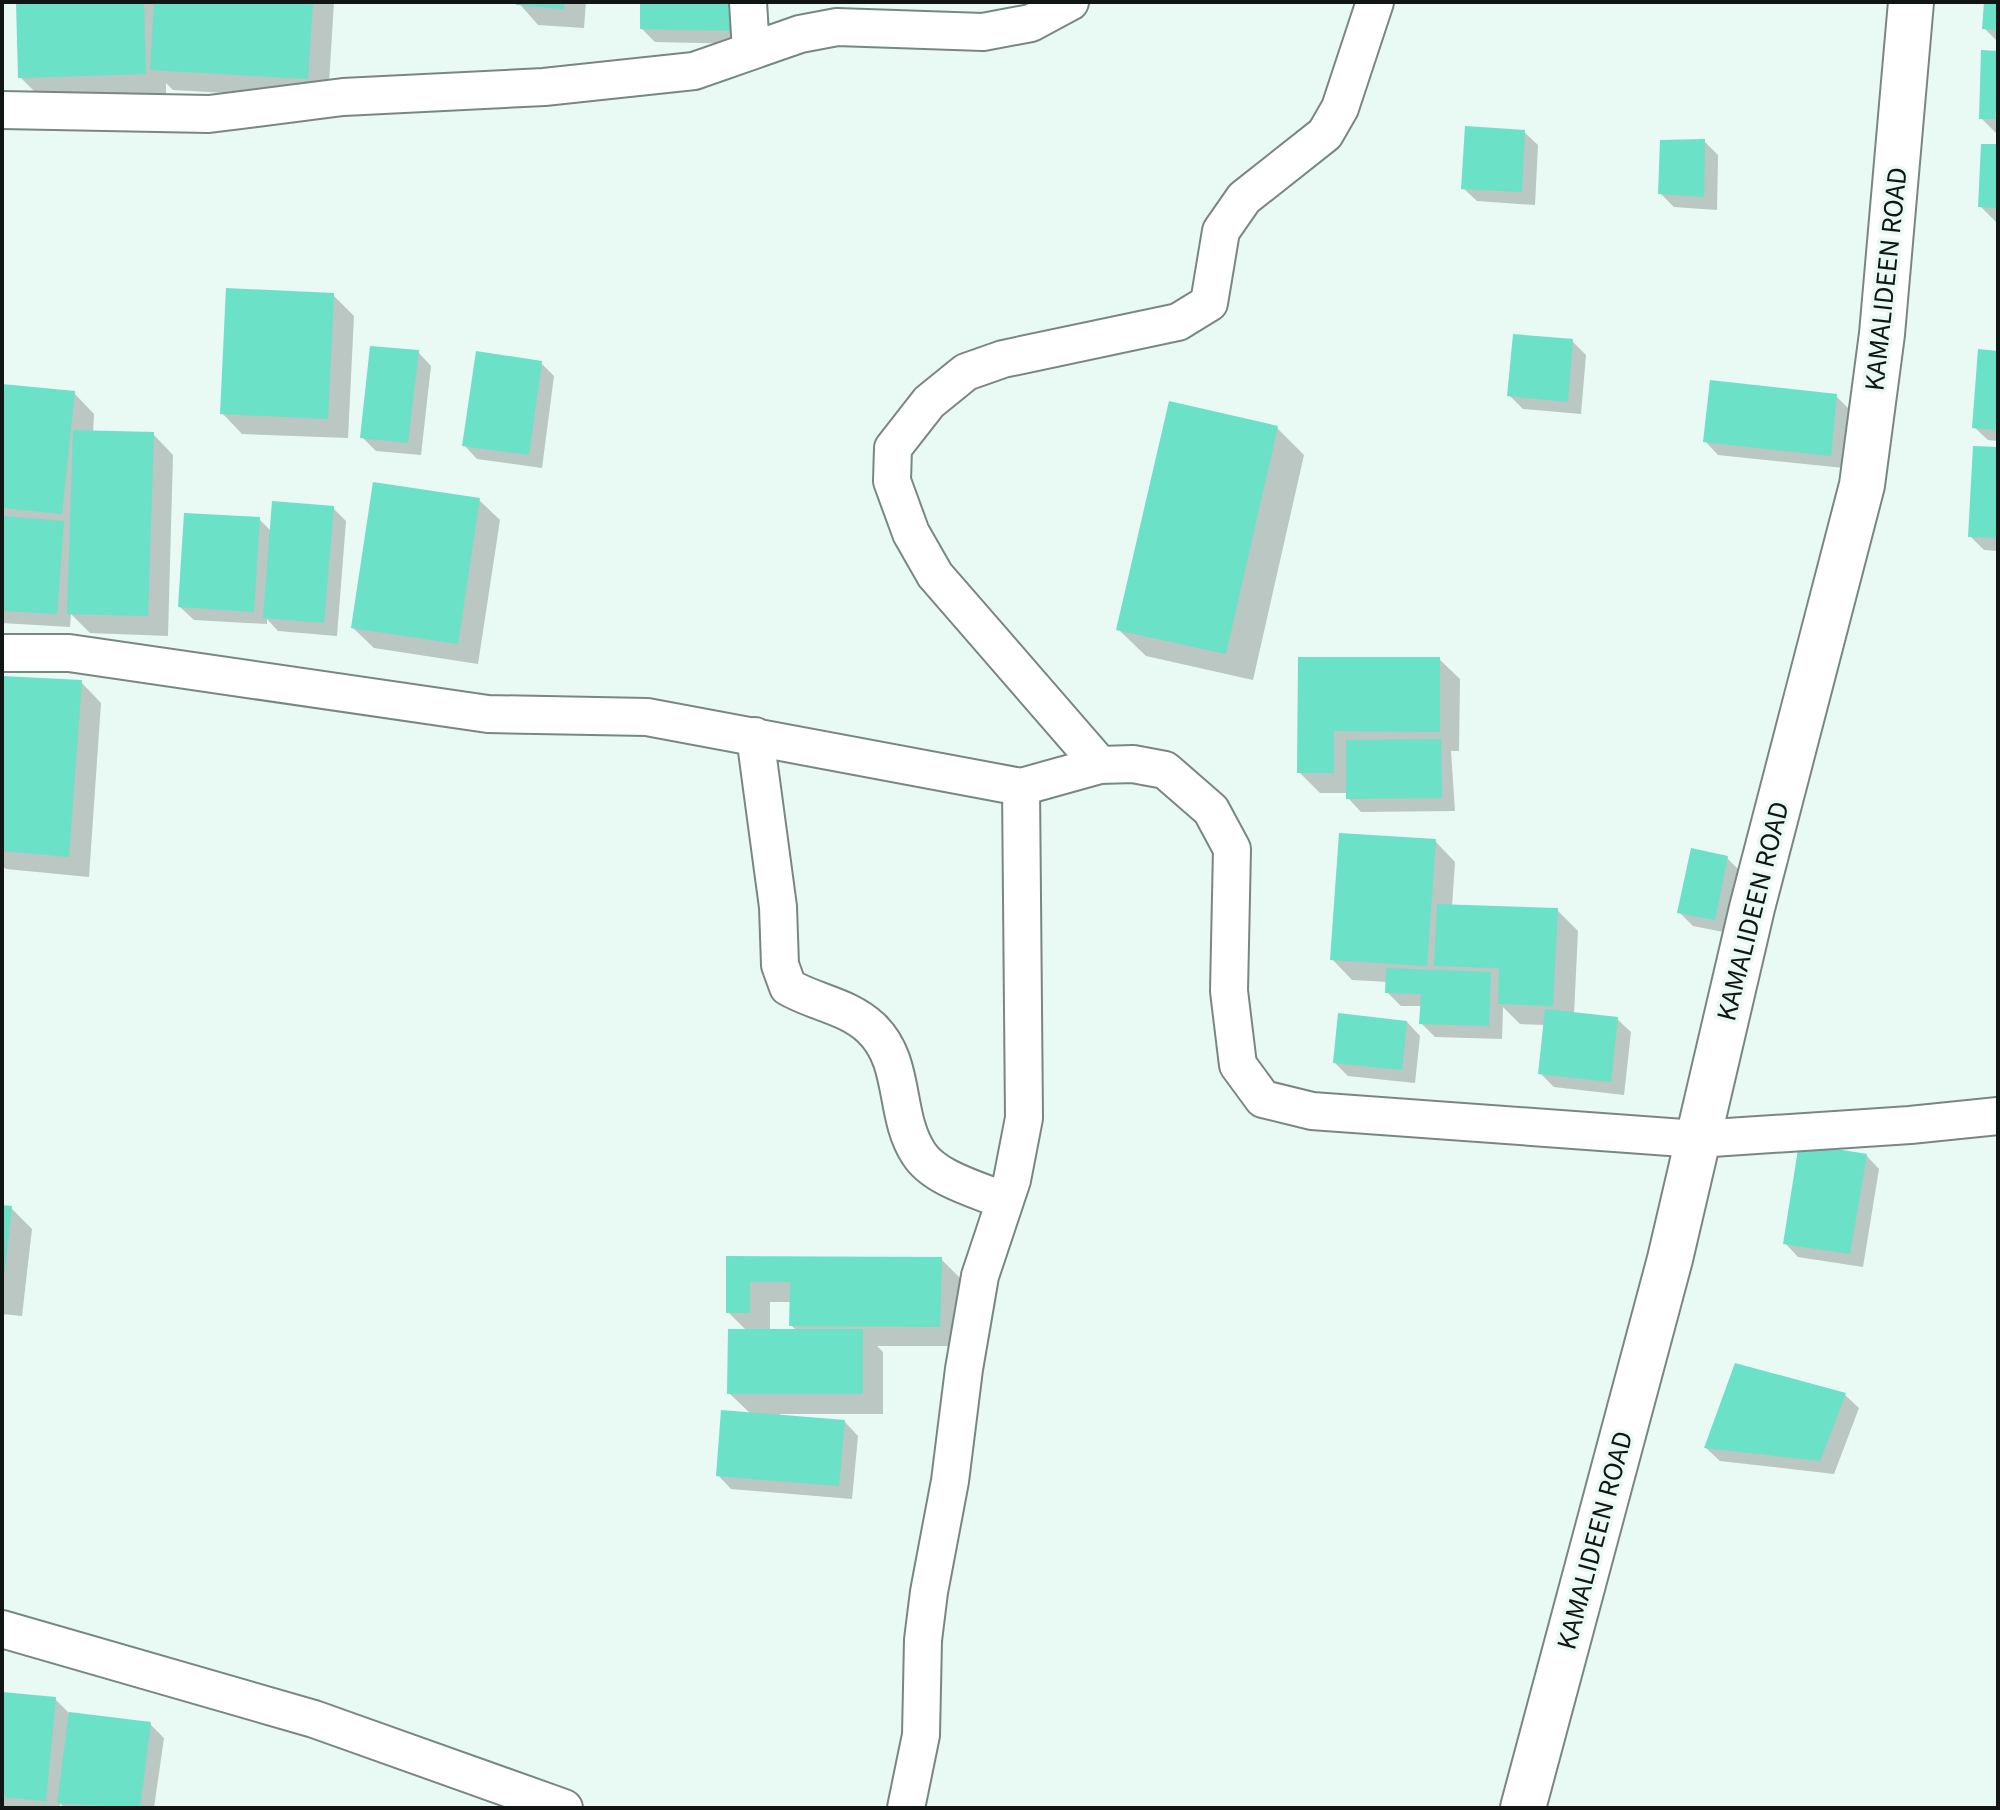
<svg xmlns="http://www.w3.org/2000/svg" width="2000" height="1810" viewBox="0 0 2000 1810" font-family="'Source Sans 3',sans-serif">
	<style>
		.shadow { fill: #0003; fill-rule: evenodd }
		.building { fill: #6be1c7 }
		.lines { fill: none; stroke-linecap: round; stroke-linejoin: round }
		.street-casing { stroke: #798783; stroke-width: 40 }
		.secondary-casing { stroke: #798783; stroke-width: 48 }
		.street { stroke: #fff; stroke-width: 36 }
		.secondary { stroke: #fff; stroke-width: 44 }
		.labels { text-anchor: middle; stroke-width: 7; stroke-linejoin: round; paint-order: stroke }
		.street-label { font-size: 28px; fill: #111614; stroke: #e9f9f4 }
	</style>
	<rect width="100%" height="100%" fill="#e9f9f4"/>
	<path class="shadow" d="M18 2H334L328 99 173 90 166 83V94L41 98 20 77Z
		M518 2H586L584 28 538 25Z
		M642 2H748L747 44 655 42 642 29Z
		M1986 2H1998V42L1984 28Z
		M1998 53V135L1981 118Z
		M1524 132 1538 145 1535 205 1477 201 1463 188Z
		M1704 141 1718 155 1717 210 1674 207 1660 193Z
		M1998 146V224L1980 206Z
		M333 295 354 316 348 438 242 434 222 413Z
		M1572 341 1586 355 1581 414 1523 409 1509 395Z
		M418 352 431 366 421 455 376 451 362 437Z
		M1998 353V441L1988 440 1974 427Z
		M541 363 554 376 542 468 477 459 464 445Z
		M2 386 74 393 94 414 93 433 153 434 173 455 168 636 90 633 71 614 70 627 2 623Z
		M1836 396 1850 410 1844 468 1718 455 1705 441Z
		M1277 428 1304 455 1253 680 1146 656 1118 629Z
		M1998 449V551L1984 550 1970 536Z
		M479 500 500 520 478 664 374 648 353 628Z
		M333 508 346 521 337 636 278 631 267 619V624L194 620 180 607 259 519 272 532Z
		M1300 659H1439L1460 679 1459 751H1451L1455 811 1361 812 1348 798V793H1320L1299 772Z
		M2 678 81 682 101 703 89 877 6 869 2 866Z
		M1435 841 1455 862 1452 906 1557 910 1578 931 1574 1014 1617 1019 1631 1032 1624 1095 1554 1087 1540 1073 1546 1025 1520 1024 1503 1007 1502 1039 1435 1037 1421 1023 1422 1006H1401L1387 992 1388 982 1352 980 1332 959Z
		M1727 858 1741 872 1728 933 1693 926 1679 912Z
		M1407 1022 1420 1036 1415 1083 1348 1076 1335 1063Z
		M1866 1155 1879 1169 1863 1267 1798 1257 1785 1243Z
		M2 1207 11 1208 32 1229 22 1316 2 1314Z
		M728 1258 941 1259 961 1279 960 1346H877L883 1352V1414H780V1417L845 1422 858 1436 852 1499 731 1489 718 1475 751 1414 729 1393 747 1331 728 1312ZM770 1302H791V1325L797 1331H770Z
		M1845 1395 1859 1408 1834 1474 1720 1461 1706 1448Z
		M2 1694 55 1699 70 1714 150 1724 164 1738 154 1808H65L60 1804V1808H2Z"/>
	<path class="building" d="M16 2H144L146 74 18 78Z
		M154 2H313L308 79 150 70Z
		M516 2H565L564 9 516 5Z
		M640 2H735L734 31 640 29Z
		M1984 2H1998V30L1982 29Z
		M1981 50 1998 51V119H1979Z
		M1465 126 1525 130 1522 192 1461 189Z
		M1705 139 1704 197 1658 194 1660 140Z
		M1981 144H1998V208L1978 207Z
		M226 288 334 293 328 419 220 414Z
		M1513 334 1573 339 1568 402 1507 396Z
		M370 346 419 350 408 443 360 438Z
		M1978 349 1998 351V430L1972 428Z
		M476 351 542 361 529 455 462 446Z
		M1710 380 1837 394 1831 456 1703 442Z
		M2 384 75 391 62 514 2 508Z
		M1169 401 1278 426 1226 654 1116 630Z
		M73 430 154 432 148 616 67 614Z
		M1973 446 1998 447V538L1968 537Z
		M373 482 480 498 458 644 351 628Z
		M272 501 334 506 324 623 263 618Z
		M184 513 260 517 254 612 178 607Z
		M2 516 64 521 57 614 2 611Z
		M1298 657H1440V732L1334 731V773H1297Z
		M2 676 82 680 69 857 2 851Z
		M1441 739 1442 798 1346 799V740Z
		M1339 833 1436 839 1427 966 1330 960Z
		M1691 848 1728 856 1715 920 1677 913Z
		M1437 904 1558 908 1553 1006 1498 1004 1499 968 1434 966Z
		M1386 968 1491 972 1489 1026 1419 1024 1421 994 1385 993Z
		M1545 1009 1618 1017 1611 1082 1538 1074Z
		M1338 1013 1407 1021 1402 1070 1333 1063Z
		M1799 1143 1867 1154 1850 1254 1783 1244Z
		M2 1205 12 1206 4 1277 2 1276Z
		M726 1256 942 1257 940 1327 789 1326 790 1282H750V1313H726Z
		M728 1329H863V1394H727Z
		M1735 1363 1846 1393 1820 1461 1704 1448Z
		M721 1410 845 1420 839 1486 716 1476Z
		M2 1692 56 1697 46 1801 2 1797Z
		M69 1712 151 1722 140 1808 57 1803Z"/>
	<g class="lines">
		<g class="street-casing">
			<path id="street" d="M748 2 751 51
				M2 110 209 114 343 97 544 87 694 71 800 34 837 27 983 32 1031 23 1070 2
				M2 653H69L488 714 647 717 1021 787 1100 765 1133 764 1165 770 1211 810 1232 849 1229 991 1238 1065 1263 1099 1312 1111 1697 1139 1910 1125 1998 1116
				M755 736 778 907 780 965 788 987C816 1003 848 1006 871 1028 907 1062 893 1115 919 1154 935 1179 979 1190 1005 1201
				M1100 765 935 575 911 533 892 481 893 448 929 402 966 372 1003 359 1178 322 1209 303 1221 231 1244 198 1325 134 1340 108 1375 2
				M2 1629 314 1719 564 1808
				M906 1808 921 1735 923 1640 929 1592 950 1481 964 1369 980 1276 1012 1180 1024 1118 1021 787"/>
		</g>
		<g class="secondary-casing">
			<path id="secondary" d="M1523 1808 1670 1259 1752 908 1862 485 1882 334 1911 2"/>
		</g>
		<use href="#street" class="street"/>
		<use href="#secondary" class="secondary"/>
	</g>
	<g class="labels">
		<g class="street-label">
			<text transform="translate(1885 279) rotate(-84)" y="10">KAMALIDEEN ROAD</text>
			<text transform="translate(1752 911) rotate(-76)" y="10">KAMALIDEEN ROAD</text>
			<text transform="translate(1594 1540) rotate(-75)" y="10">KAMALIDEEN ROAD</text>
		</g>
	</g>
	<rect width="2000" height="1810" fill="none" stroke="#111614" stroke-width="8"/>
</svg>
